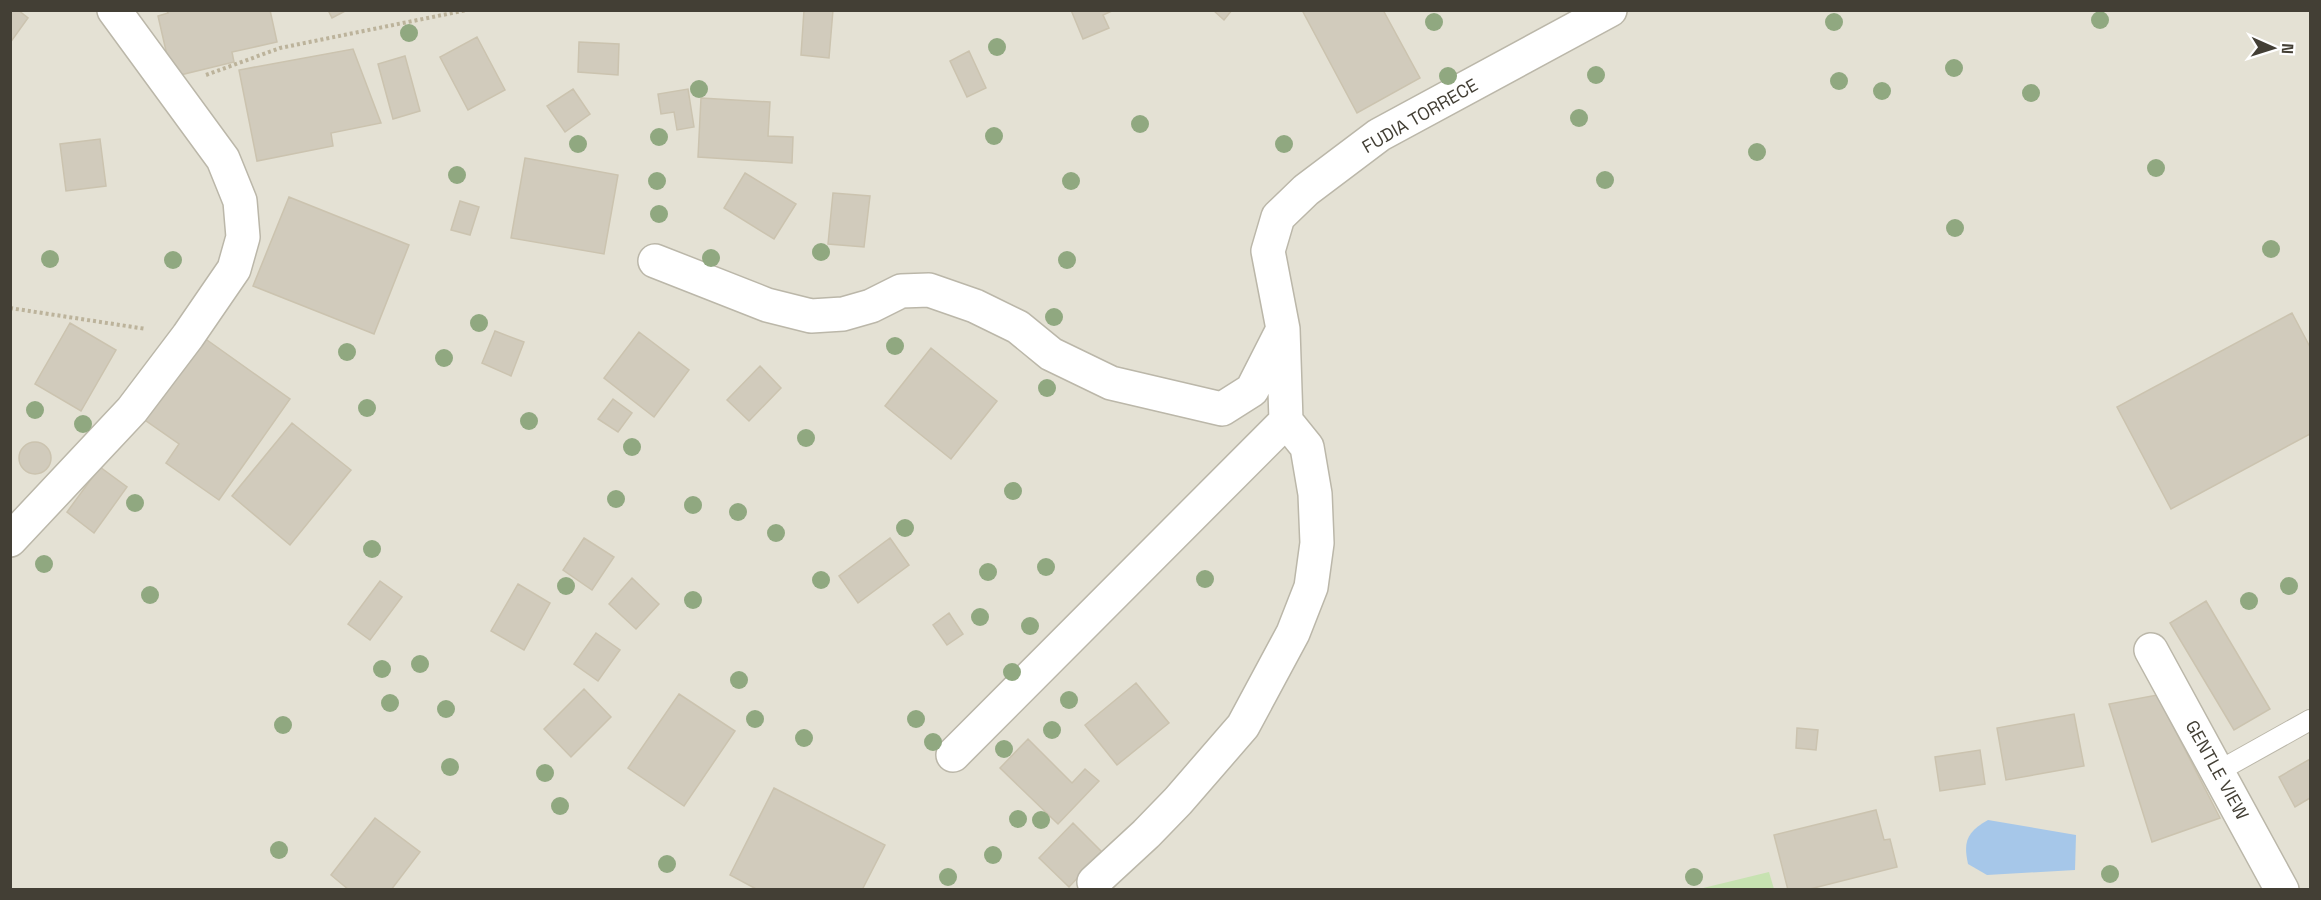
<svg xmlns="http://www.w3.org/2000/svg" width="2321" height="900" viewBox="0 0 2321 900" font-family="'Space Grotesk',sans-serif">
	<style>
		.residential { fill: #e4e1d4 }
		.green { fill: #c7e2b1 }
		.water { fill: #a6c7e9 }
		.building { fill: #d1cbbc; stroke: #cbc3af; stroke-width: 1.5 }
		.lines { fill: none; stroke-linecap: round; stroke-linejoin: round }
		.lane-casing { stroke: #bbb7a9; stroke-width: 22 }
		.street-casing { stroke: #bbb7a9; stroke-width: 36 }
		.path { stroke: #bcb39b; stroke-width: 4; stroke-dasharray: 3 3; stroke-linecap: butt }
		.lane { stroke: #fff; stroke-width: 20 }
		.street { stroke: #fff; stroke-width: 33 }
		.tree { fill: #90a880 }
		.labels { text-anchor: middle; stroke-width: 4.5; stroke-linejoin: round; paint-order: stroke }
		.street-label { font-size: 18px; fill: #433f35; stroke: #fff }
	</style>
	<rect width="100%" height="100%" fill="#f1eee5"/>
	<path class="residential" d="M11 11H2310V889H11Z"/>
	<path class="green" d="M1769 872 1774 889H1699Z"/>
	<path class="water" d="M1988 820 2076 835 2075 870 1987 875 1968 864C1963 841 1967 832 1988 820Z"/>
	<path class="building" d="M10 10H18L28 18 10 43Z
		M167 10H270L277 42 232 52 234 62 172 77 158 16 168 13Z
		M328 10H347L332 18Z
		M804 10H833L829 58 801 55Z
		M1071 10H1114L1103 15 1109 28 1083 39Z
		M1213 10H1232L1224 20Z
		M1302 10H1383L1420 78 1357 113Z
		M477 37 505 90 468 110 440 57Z
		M579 42 619 44 618 75 578 72Z
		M353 49 381 123 331 133 333 146 257 161 239 70Z
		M969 51 986 88 967 97 950 61Z
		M405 56 420 111 393 119 378 64Z
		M573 89 590 114 565 132 547 106Z
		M688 89 694 127 677 130 674 112 661 114 658 94Z
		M701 98 770 102 768 136 793 137 792 163 698 157Z
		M100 139 106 186 66 191 60 144Z
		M525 158 618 175 604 254 511 238Z
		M745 173 796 204 774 239 724 208Z
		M833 193 870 196 864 247 828 244Z
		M289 197 409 245 374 334 253 286Z
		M460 201 479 207 470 235 451 230Z
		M2292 313 2310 347V434L2171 509 2117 407Z
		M70 323 116 350 81 411 35 384Z
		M495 331 524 342 511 376 482 363Z
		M639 332 689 370 654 417 604 378Z
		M200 335 290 399 219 500 166 463 179 444 142 418Z
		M931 348 997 401 951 459 885 406Z
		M760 366 781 388 749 421 727 400Z
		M613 399 632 413 618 432 598 419Z
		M292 423 351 470 290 545 232 496Z
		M19 458a16 16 0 1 1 32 0a16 16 0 1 1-32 0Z
		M100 467 127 487 94 533 67 512Z
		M584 538 614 557 592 590 563 570Z
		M890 538 909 565 858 603 839 576Z
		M632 578 659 604 636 629 609 604Z
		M380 581 402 597 370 640 348 624Z
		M518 584 550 603 524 650 491 631Z
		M2206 601 2270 709 2234 730 2170 623Z
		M949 613 963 634 947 645 933 625Z
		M596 633 620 650 598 681 574 664Z
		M1136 683 1169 723 1117 765 1085 725Z
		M584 689 611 717 571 757 544 729Z
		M679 694 735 731 684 806 628 768Z
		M2157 695 2220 818 2152 842 2109 704Z
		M2074 714 2084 766 2006 780 1997 728Z
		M1797 728 1818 730 1816 750 1796 748Z
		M1028 739 1072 783 1085 769 1099 781 1058 824 1000 768Z
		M1980 750 1985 784 1940 791 1935 757Z
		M2310 759V798L2295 807 2279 777Z
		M774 788 885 845 862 890H758L730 875Z
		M1876 810 1884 840 1890 839 1897 867 1806 890H1788L1774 835Z
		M375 818 420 852 391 890H349L331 875Z
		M1073 823 1102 852 1069 887 1039 858Z"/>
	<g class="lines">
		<g class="lane-casing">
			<path id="lane" d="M2217 772 2310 720"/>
		</g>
		<g class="street-casing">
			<path id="street" d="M655 261 767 305 811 316 843 314 871 306 901 291 929 290 975 306 1018 327 1051 354 1111 383 1222 409 1252 390 1281 333
				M10 540 132 410 188 336 234 269 243 237 240 201 223 159 114 10
				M2151 650 2282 890
				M953 755 1286 421
				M1094 882 1146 834 1178 801 1243 726 1293 633 1311 587 1317 543 1315 494 1307 447 1286 421 1283 329 1268 251 1278 217 1306 190 1379 135 1610 10"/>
		</g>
		<path class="path" d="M206 75 280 48 467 10
			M10 308 146 329"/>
		<use href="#lane" class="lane"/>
		<use href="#street" class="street"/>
	</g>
	<g class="tree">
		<circle cx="2100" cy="20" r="9"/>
		<circle cx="1434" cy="22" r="9"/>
		<circle cx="1834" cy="22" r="9"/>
		<circle cx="409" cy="33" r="9"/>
		<circle cx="997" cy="47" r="9"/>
		<circle cx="1954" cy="68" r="9"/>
		<circle cx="1596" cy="75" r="9"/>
		<circle cx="1448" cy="76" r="9"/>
		<circle cx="1839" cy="81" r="9"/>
		<circle cx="699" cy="89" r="9"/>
		<circle cx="1882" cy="91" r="9"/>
		<circle cx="2031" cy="93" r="9"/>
		<circle cx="1579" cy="118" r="9"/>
		<circle cx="1140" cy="124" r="9"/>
		<circle cx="994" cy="136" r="9"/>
		<circle cx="659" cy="137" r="9"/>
		<circle cx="578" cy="144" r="9"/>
		<circle cx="1284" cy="144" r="9"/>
		<circle cx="1757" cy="152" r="9"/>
		<circle cx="2156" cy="168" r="9"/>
		<circle cx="457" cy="175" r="9"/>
		<circle cx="1605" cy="180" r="9"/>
		<circle cx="657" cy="181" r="9"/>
		<circle cx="1071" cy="181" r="9"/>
		<circle cx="659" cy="214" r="9"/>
		<circle cx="1955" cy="228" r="9"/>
		<circle cx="2271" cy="249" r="9"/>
		<circle cx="821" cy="252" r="9"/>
		<circle cx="711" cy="258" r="9"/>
		<circle cx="50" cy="259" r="9"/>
		<circle cx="173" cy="260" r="9"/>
		<circle cx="1067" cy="260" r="9"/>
		<circle cx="1054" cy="317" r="9"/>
		<circle cx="479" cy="323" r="9"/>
		<circle cx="895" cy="346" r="9"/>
		<circle cx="347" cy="352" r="9"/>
		<circle cx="444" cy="358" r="9"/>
		<circle cx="1047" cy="388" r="9"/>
		<circle cx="367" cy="408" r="9"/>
		<circle cx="35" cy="410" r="9"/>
		<circle cx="529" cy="421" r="9"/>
		<circle cx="83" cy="424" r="9"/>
		<circle cx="806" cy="438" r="9"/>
		<circle cx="632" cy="447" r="9"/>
		<circle cx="1013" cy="491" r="9"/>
		<circle cx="616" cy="499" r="9"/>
		<circle cx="135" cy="503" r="9"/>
		<circle cx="693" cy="505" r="9"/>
		<circle cx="738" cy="512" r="9"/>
		<circle cx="905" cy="528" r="9"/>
		<circle cx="776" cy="533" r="9"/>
		<circle cx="372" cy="549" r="9"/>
		<circle cx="44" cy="564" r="9"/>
		<circle cx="1046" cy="567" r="9"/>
		<circle cx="988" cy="572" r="9"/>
		<circle cx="1205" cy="579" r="9"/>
		<circle cx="821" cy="580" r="9"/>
		<circle cx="566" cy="586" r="9"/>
		<circle cx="2289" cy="586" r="9"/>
		<circle cx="150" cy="595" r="9"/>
		<circle cx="693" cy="600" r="9"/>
		<circle cx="2249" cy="601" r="9"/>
		<circle cx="980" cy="617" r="9"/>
		<circle cx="1030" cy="626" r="9"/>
		<circle cx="420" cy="664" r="9"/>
		<circle cx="382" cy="669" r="9"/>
		<circle cx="1012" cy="672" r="9"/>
		<circle cx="739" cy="680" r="9"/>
		<circle cx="1069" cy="700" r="9"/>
		<circle cx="390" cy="703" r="9"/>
		<circle cx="446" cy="709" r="9"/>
		<circle cx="755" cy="719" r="9"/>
		<circle cx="916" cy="719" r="9"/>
		<circle cx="283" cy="725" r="9"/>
		<circle cx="1052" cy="730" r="9"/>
		<circle cx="804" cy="738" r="9"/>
		<circle cx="933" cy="742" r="9"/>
		<circle cx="1004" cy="749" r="9"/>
		<circle cx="450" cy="767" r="9"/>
		<circle cx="545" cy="773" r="9"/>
		<circle cx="560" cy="806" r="9"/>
		<circle cx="1018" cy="819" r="9"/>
		<circle cx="1041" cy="820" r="9"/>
		<circle cx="279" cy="850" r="9"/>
		<circle cx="993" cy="855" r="9"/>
		<circle cx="667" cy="864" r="9"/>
		<circle cx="2110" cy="874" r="9"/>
		<circle cx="948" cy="877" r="9"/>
		<circle cx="1694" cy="877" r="9"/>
	</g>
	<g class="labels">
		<g class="street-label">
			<text transform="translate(1420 116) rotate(-30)" y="6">FUDIA TORRECE</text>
			<text transform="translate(2217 770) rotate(61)" y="6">GENTLE VIEW</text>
		</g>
	</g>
	<rect width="2321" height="900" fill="none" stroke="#433f35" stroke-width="24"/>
	<g transform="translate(2273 48) rotate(93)" stroke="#ffffff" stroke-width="4.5" paint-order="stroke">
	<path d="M0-4.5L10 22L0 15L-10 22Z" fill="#433f35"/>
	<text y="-9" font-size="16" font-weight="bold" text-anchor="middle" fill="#433f35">N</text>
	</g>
</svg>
